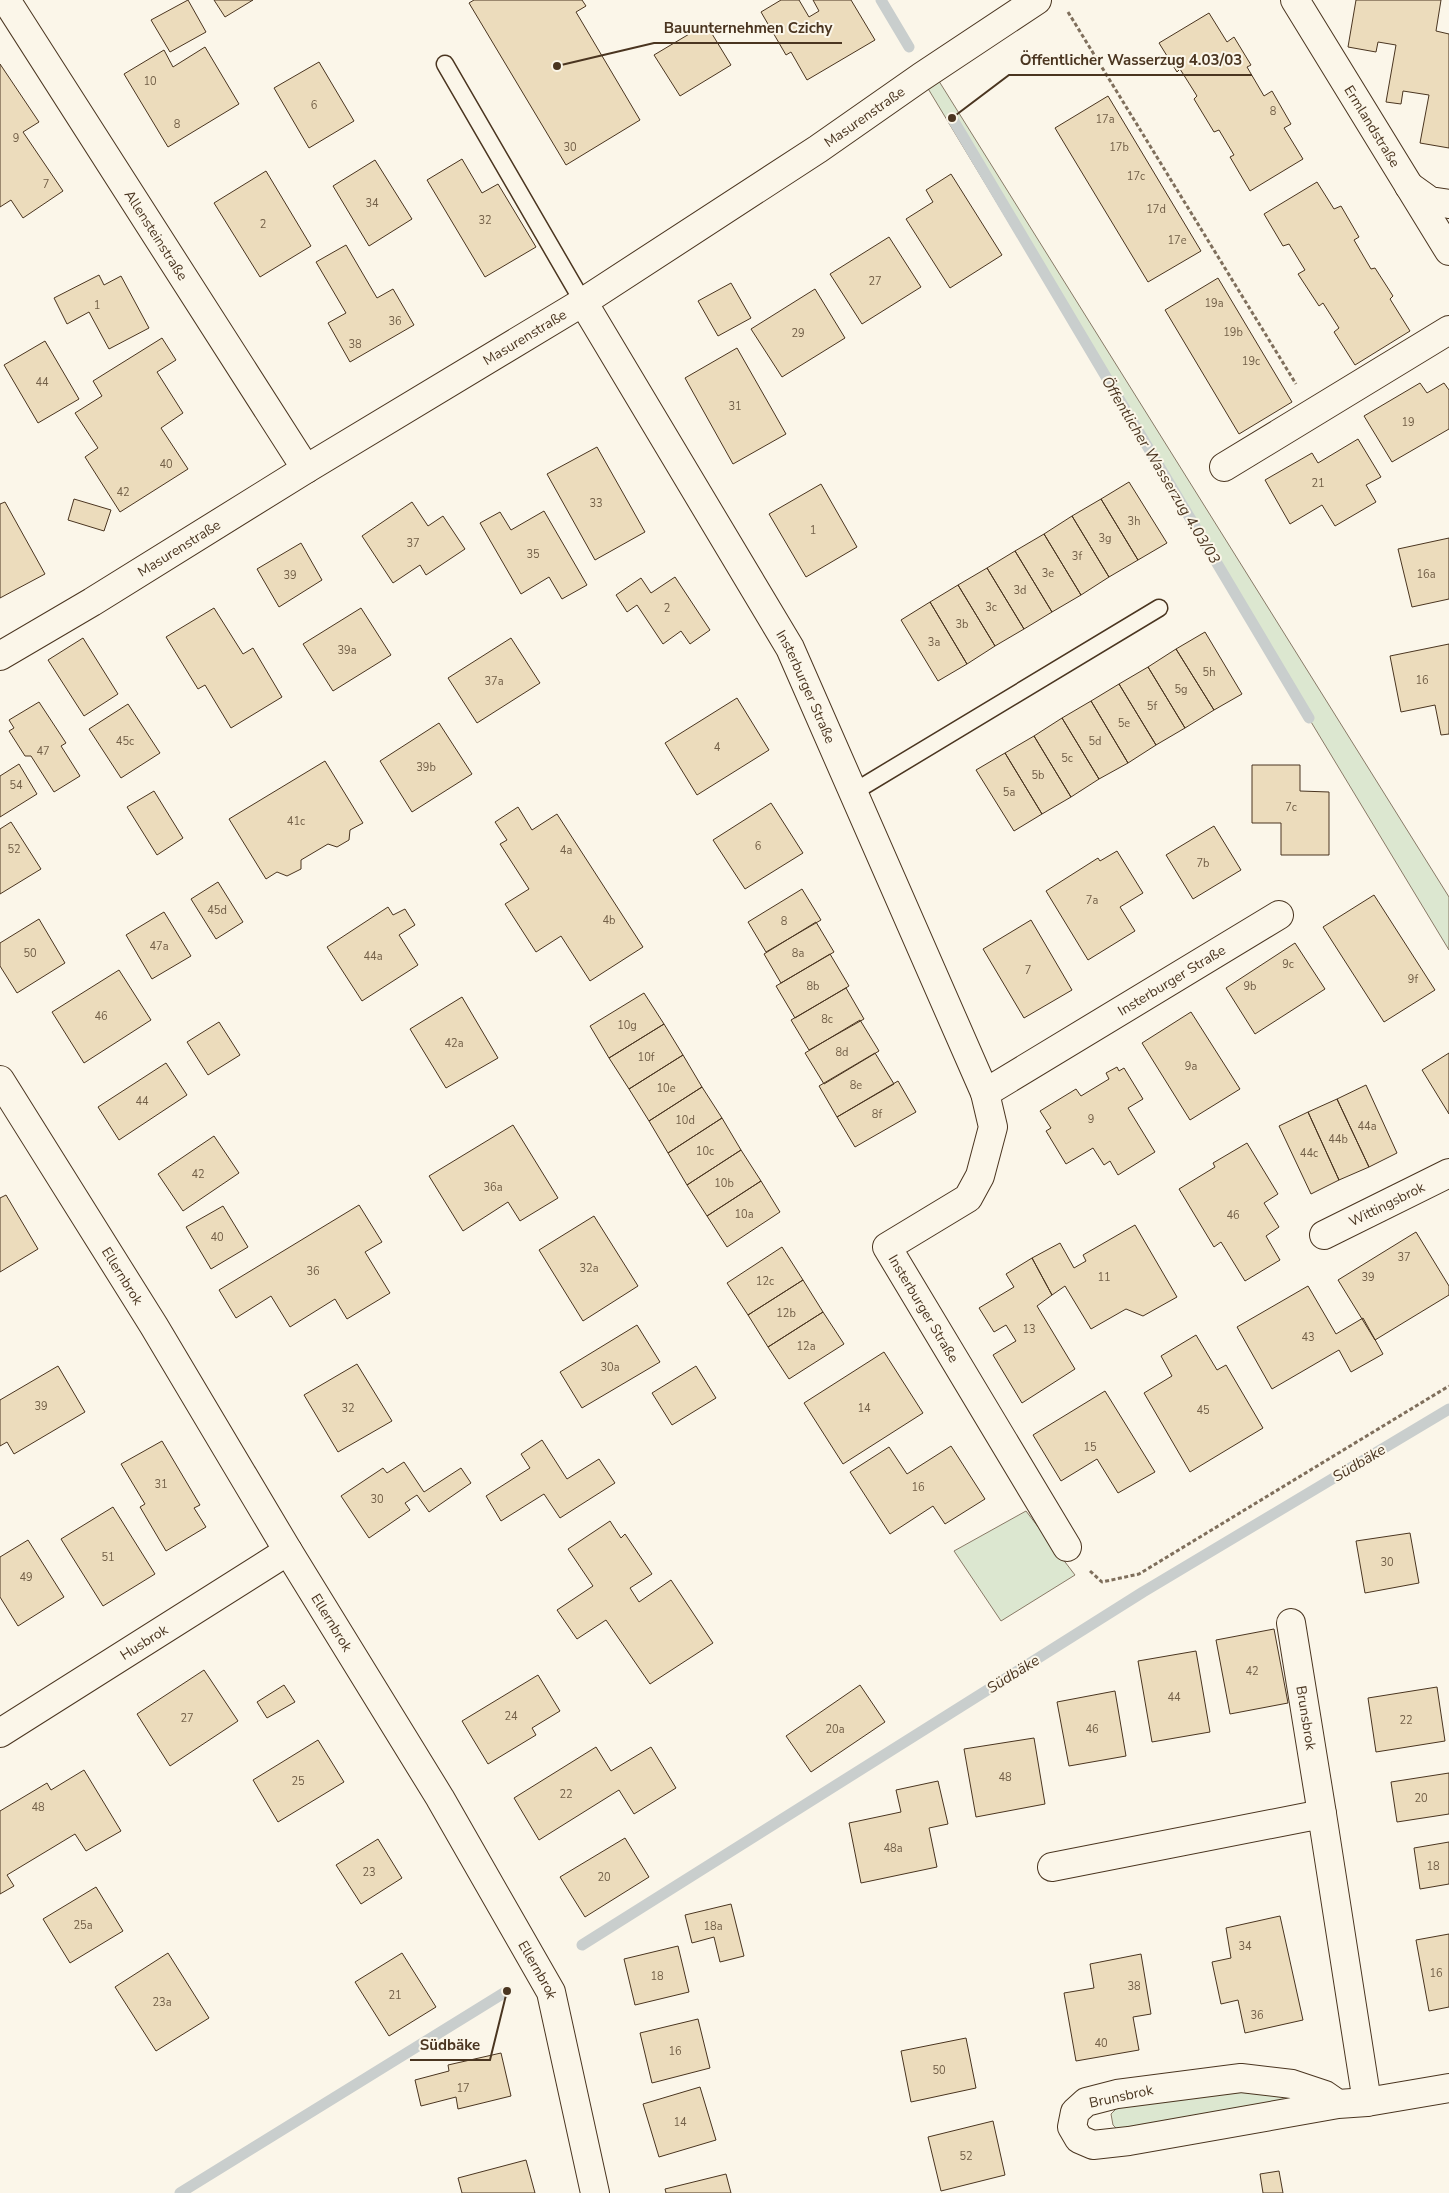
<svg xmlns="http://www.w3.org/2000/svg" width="1449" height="2193" viewBox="0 0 1449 2193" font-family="'Nunito Sans',sans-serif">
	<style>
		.green { fill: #dce7d0; stroke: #887966 }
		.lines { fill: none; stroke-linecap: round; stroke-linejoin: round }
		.stream { stroke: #c9cecd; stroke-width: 11 }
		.building { fill: #ecdcbc; stroke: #4a3520 }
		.lane-casing { stroke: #4a3520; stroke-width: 19 }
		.street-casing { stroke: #4a3520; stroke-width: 30 }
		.path { stroke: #7f6f5c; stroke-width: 3; stroke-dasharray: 4 2.5; stroke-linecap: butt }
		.lane { stroke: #fbf6e9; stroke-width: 16 }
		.street { stroke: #fbf6e9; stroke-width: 28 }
		.labels { text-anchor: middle; stroke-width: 4; stroke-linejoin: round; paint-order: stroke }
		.number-label { font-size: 11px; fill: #725f47 }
		.street-label { font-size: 14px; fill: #4a3520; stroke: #fbf6e9 }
		.water-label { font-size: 15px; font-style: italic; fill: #4a3520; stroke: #fbf6e9 }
		.leader { fill: none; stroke: #4a3520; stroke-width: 2 }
		.callout-dot { fill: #4a3520; stroke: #fbf6e9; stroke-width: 2 }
		.callout-label { font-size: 15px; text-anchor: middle; font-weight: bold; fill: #4a3520; stroke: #fbf6e9; stroke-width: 4; stroke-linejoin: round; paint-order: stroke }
	</style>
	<rect width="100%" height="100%" fill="#fbf6e9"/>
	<path class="green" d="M932 70 1449 897V950L921 77Z
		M1026 1511 1075 1575 1001 1621 954 1551Z
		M1221 2087 1306 2097 1118 2130 1113 2125 1111 2114 1121 2104Z"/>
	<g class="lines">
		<path class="stream" d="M881 0 909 47
			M952 118 1309 718
			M582 1945 1143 1592 1449 1409
			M180 2193 507 1991"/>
	</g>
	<path class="building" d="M188 0 206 32 170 52 151 20Z
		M214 0H253L225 17Z
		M474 0H582L586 6 576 12 640 120 566 165 469 3Z
		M781 0H799L809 17 819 11 813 0H851L875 40 807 80 791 52 786 55 761 12Z
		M1356 0H1441L1436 31 1449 34V148L1420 143 1429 95 1403 91 1401 104 1386 102 1396 45 1378 42 1376 52 1348 47Z
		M1209 13 1227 42 1234 37 1251 65 1247 67 1264 96 1272 91 1291 124 1284 128 1303 159 1250 191 1230 157 1234 155 1219 130 1214 132 1194 99 1197 96 1180 69 1177 72 1159 43Z
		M706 24 731 65 680 96 654 55Z
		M205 47 239 104 168 147 124 74 164 50 173 67Z
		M319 62 354 121 309 148 274 88Z
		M0 64 39 122 23 132 63 191 23 218 11 200 0 207Z
		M1108 96 1201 251 1148 282 1055 128Z
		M462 159 482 193 498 184 536 247 485 277 427 180Z
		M375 160 412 219 369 246 333 186Z
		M266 171 311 246 260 277 214 203Z
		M951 174 1002 255 950 288 906 219 933 202 926 190Z
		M1317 182 1334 209 1341 206 1359 237 1354 240 1371 269 1375 268 1393 296 1390 299 1410 331 1355 365 1334 332 1339 328 1323 303 1319 306 1298 274 1305 270 1289 244 1283 246 1264 214Z
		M889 237 921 287 862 324 830 274Z
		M346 245 377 298 393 289 414 325 350 362 328 323 346 313 316 262Z
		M99 275 104 285 121 276 149 328 109 349 89 312 67 324 54 298Z
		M1218 278 1292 402 1239 434 1165 310Z
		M731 283 751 318 718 336 698 301Z
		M815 289 845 338 782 377 751 329Z
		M162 338 176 360 157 372 183 413 161 428 188 469 120 512 85 457 98 448 75 413 102 396 93 381Z
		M45 341 79 399 38 423 4 365Z
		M737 348 786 434 733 464 685 378Z
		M1420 383 1427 393 1444 383 1449 390V429L1392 462 1364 416Z
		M1358 439 1381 477 1366 485 1376 502 1335 526 1322 505 1290 524 1265 480 1312 453 1318 463Z
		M597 447 645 532 595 560 547 474Z
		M1129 482 1167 543 1138 560 1101 499Z
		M821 484 857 547 806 577 769 514Z
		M74 499 111 510 104 531 68 520Z
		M1101 499 1138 560 1109 577 1072 516Z
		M5 502 45 574 0 598V504Z
		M412 502 428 526 443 516 465 549 426 575 420 565 393 583 362 536Z
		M544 511 587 585 562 599 549 577 521 594 480 523 500 512 511 530Z
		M1072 516 1109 577 1081 595 1044 534Z
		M1044 534 1081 595 1052 612 1015 551Z
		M1449 538V599L1412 607 1398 549Z
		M301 543 322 580 279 607 257 569Z
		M1015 551 1052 612 1024 629 987 568Z
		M987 568 1024 629 995 646 958 585Z
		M675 577 710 630 690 644 681 631 663 644 637 605 627 612 616 595 641 578 651 593Z
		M958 585 995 646 967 664 930 602Z
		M930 602 967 664 938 681 901 620Z
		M214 608 243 654 253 648 282 697 231 728 205 685 198 689 166 637Z
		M361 608 391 655 333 691 303 644Z
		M1205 632 1242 694 1214 710 1176 649Z
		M83 638 118 694 84 716 48 660Z
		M511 638 540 683 477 723 448 678Z
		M1449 644V734L1441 735 1435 705 1401 712 1390 656Z
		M1176 649 1214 710 1185 728 1148 667Z
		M1148 667 1185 728 1156 745 1119 684Z
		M1119 684 1156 745 1128 763 1091 701Z
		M737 698 769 750 697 795 665 743Z
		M1091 701 1128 763 1099 779 1062 718Z
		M39 702 66 743 61 746 80 776 54 792 31 756H25L9 731 14 728 9 720Z
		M128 704 160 753 121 778 89 729Z
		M1062 718 1099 779 1071 797 1034 736Z
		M439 723 472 774 412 812 380 761Z
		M1034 736 1071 797 1042 814 1005 753Z
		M1005 753 1042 814 1014 831 976 770Z
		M325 761 363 823 350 830 349 840 337 847 328 844 301 860V869L287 876 277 872 266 879 229 819Z
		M19 764 37 794 0 817V776Z
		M1252 765H1300V791L1329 792V855H1281V823H1252Z
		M154 791 183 838 157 855 127 807Z
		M771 803 803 853 745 889 713 840Z
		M518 807 532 830 557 814 643 947 590 981 561 936 536 952 505 904 529 889 500 844 507 840 495 822Z
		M11 822 41 869 0 894V829Z
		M1214 826 1241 870 1193 899 1166 855Z
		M1117 851 1143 893 1120 907 1135 931 1088 960 1046 891 1098 858 1100 861Z
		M218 882 243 922 216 939 191 899Z
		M802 889 821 920 766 952 748 922Z
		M1374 895 1435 990 1384 1022 1323 927Z
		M388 907 393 915 405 909 415 925 399 935 418 965 362 1001 327 947Z
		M164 912 191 956 152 979 126 935Z
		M39 919 65 963 17 993 0 966V943Z
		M1031 920 1072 990 1024 1018 983 949Z
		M816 922 834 952 781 983 764 954Z
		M1295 943 1325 989 1255 1034 1226 988Z
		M830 954 849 986 795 1018 776 986Z
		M119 970 151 1020 84 1063 52 1012Z
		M846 988 864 1019 809 1050 791 1020Z
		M644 993 664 1024 609 1058 590 1026Z
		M462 997 498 1058 446 1088 410 1029Z
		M1191 1012 1240 1089 1190 1120 1142 1043Z
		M860 1020 879 1051 824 1084 805 1053Z
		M219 1022 240 1055 208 1075 187 1042Z
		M664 1024 683 1055 629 1089 609 1058Z
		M875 1053 894 1084 837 1117 819 1086Z
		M1449 1053V1114L1422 1070Z
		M683 1055 702 1087 649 1121 629 1089Z
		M166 1063 187 1095 119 1140 98 1107Z
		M1117 1067 1119 1071 1124 1068 1143 1099 1128 1108 1155 1152 1118 1175 1110 1161 1104 1165 1093 1148 1066 1164 1046 1131 1051 1128 1040 1111 1076 1089 1081 1096 1109 1079 1106 1073Z
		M898 1081 916 1112 855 1147 837 1117Z
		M1366 1085 1397 1153 1369 1167 1337 1099Z
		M702 1087 722 1118 668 1153 649 1121Z
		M1337 1099 1369 1167 1339 1180 1308 1112Z
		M1308 1112 1339 1180 1311 1194 1279 1126Z
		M722 1118 741 1150 687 1185 668 1153Z
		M513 1125 558 1198 520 1221 508 1202 463 1231 429 1176Z
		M214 1136 239 1173 183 1211 158 1174Z
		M1247 1143 1278 1194 1264 1203 1279 1227 1266 1236 1280 1260 1245 1281 1221 1242 1214 1247 1179 1189 1215 1167 1213 1163Z
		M741 1150 761 1181 707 1216 687 1185Z
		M761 1181 780 1212 727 1247 707 1216Z
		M6 1195 38 1249 0 1272V1198Z
		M359 1205 382 1242 365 1252 390 1293 347 1319 335 1299 290 1327 271 1296 236 1318 219 1290Z
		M223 1206 248 1247 211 1269 186 1227Z
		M594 1216 638 1286 583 1321 539 1250Z
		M1135 1225 1177 1297 1143 1316 1126 1309 1091 1329 1065 1286 1052 1295 1032 1258 1060 1243 1074 1268 1086 1261 1083 1255Z
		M1416 1232 1449 1286V1295L1375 1340 1338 1280Z
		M782 1247 803 1280 748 1315 727 1283Z
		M1032 1258 1052 1295 1037 1306 1075 1369 1022 1403 993 1355 1016 1341 1006 1325 994 1332 979 1308 1014 1287 1006 1274Z
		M803 1280 823 1312 768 1347 748 1315Z
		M1308 1286 1336 1334 1363 1318 1383 1354 1351 1372 1339 1350 1272 1389 1237 1327Z
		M823 1312 844 1344 789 1379 768 1347Z
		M637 1325 660 1362 582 1408 560 1372Z
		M1196 1335 1217 1370 1226 1365 1263 1428 1190 1472 1144 1393 1172 1376 1161 1356Z
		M884 1352 923 1413 843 1464 804 1403Z
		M357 1364 392 1421 338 1452 304 1395Z
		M58 1366 85 1412 14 1454 7 1442 0 1446V1400Z
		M696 1366 716 1398 672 1425 652 1393Z
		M1105 1391 1155 1472 1118 1493 1097 1459 1061 1481 1033 1435Z
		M542 1440 567 1479 599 1459 615 1483 560 1518 544 1494 501 1521 486 1496 530 1468 521 1454Z
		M162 1441 200 1505 194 1508 206 1527 166 1551 140 1507 145 1504 121 1464Z
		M951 1446 985 1499 945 1524 933 1506 890 1534 850 1472 889 1447 907 1474Z
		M404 1462 424 1492 461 1468 471 1483 429 1512 417 1495 405 1503 410 1510 369 1538 341 1496 383 1468 387 1473Z
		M113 1507 155 1574 103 1606 61 1539Z
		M610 1521 621 1538 625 1534 652 1574 630 1588 639 1602 671 1580 713 1643 650 1684 606 1620 577 1639 557 1610 593 1586 568 1549Z
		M1410 1533 1419 1583 1365 1593 1356 1541Z
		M28 1540 64 1597 18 1626 0 1597V1557Z
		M1274 1629 1288 1703 1230 1714 1216 1640Z
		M1196 1651 1210 1732 1152 1742 1138 1661Z
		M204 1670 238 1721 170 1766 137 1714Z
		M538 1675 560 1711 532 1728 536 1735 488 1764 462 1721Z
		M284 1685 295 1702 267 1718 257 1702Z
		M860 1685 885 1722 811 1772 786 1736Z
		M1437 1687 1445 1741 1376 1752 1368 1698Z
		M1115 1691 1126 1756 1069 1766 1057 1702Z
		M1034 1738 1045 1804 976 1817 964 1749Z
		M318 1740 344 1782 278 1822 253 1780Z
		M596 1747 611 1771 651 1747 676 1788 634 1814 619 1790 539 1840 514 1798Z
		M84 1770 121 1831 86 1851 75 1834 7 1875 14 1886 0 1894V1811L47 1783 51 1790Z
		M1449 1773V1814L1397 1822 1391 1782Z
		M938 1781 948 1824 929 1828 937 1867 861 1883 849 1823 901 1812 896 1790Z
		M625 1838 649 1877 585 1917 560 1877Z
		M378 1839 402 1878 361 1904 336 1865Z
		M1449 1842V1884L1420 1889 1414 1848Z
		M96 1887 123 1931 70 1963 43 1919Z
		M731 1904 744 1956 720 1962 714 1937 692 1943 685 1915Z
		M1280 1916 1303 2020 1245 2033 1238 2000 1221 2004 1212 1962 1231 1958 1226 1928Z
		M1449 1934V2007L1429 2011 1416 1940Z
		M678 1946 689 1992 635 2005 624 1959Z
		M168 1953 209 2018 156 2051 115 1987Z
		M402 1953 436 2007 389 2036 355 1982Z
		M1141 1954 1151 2014 1133 2017 1139 2050 1076 2061 1064 1993 1094 1988 1090 1964Z
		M698 2019 710 2068 652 2083 640 2033Z
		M966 2038 976 2088 911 2102 901 2051Z
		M501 2053 511 2096 458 2109 456 2097 421 2106 415 2080 449 2071 448 2065Z
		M700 2087 716 2140 659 2157 643 2104Z
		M993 2121 1005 2175 941 2191 928 2137Z
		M526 2160 535 2193H462L458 2178Z
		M1279 2171 1283 2193H1263L1260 2174Z
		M726 2174 731 2193H666L665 2189Z"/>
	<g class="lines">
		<g class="lane-casing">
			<path id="lane" d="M445 64 583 302
				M852 793 1159 608"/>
		</g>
		<g class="street-casing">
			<g id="street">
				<path id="s1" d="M6 0 306 469"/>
				<path id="s2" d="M1295 0 1449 251"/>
				<path d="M1409 186 1430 201 1449 204"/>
				<path id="s3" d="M583 302 790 648 985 1093 993 1127 980 1176 968 1198 887 1247 1067 1547"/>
				<path d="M1224 467 1449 330"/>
				<path id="s4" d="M0 656 92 602 306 469 583 302 818 149 921 77 1037 0"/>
				<path id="s5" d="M0 1080 154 1326 288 1551 440 1798 551 1992 595 2193"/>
				<path id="s6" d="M985 1093 1279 915"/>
				<path id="s7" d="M1324 1235 1449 1173"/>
				<path id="s8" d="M1291 1623 1322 1814"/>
				<path id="s9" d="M0 1733 288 1551"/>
				<path d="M1052 1867 1322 1814 1367 2102"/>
				<path d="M1338 2104 1325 2095 1292 2084 1241 2078 1117 2094 1086 2102 1075 2112 1072 2127 1079 2139 1093 2145 1129 2141 1338 2104 1367 2102 1449 2088"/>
			</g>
		</g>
		<path class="path" d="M1068 12 1296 384
			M1090 1571 1102 1582 1139 1574 1449 1386"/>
		<use href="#lane" class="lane"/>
		<use href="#street" class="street"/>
	</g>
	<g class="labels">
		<g class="number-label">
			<text x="150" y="85">10</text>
			<text x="314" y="109">6</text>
			<text x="1273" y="115">8</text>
			<text x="1105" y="123">17a</text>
			<text x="177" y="128">8</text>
			<text x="16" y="142">9</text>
			<text x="570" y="151">30</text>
			<text x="1119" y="151">17b</text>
			<text x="1136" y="180">17c</text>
			<text x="46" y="188">7</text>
			<text x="372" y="207">34</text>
			<text x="1156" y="213">17d</text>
			<text x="485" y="224">32</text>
			<text x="263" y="228">2</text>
			<text x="1177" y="244">17e</text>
			<text x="875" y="285">27</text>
			<text x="1214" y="307">19a</text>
			<text x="97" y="309">1</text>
			<text x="395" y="325">36</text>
			<text x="1233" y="336">19b</text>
			<text x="798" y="337">29</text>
			<text x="355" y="348">38</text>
			<text x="1251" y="365">19c</text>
			<text x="42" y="386">44</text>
			<text x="735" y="410">31</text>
			<text x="1408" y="426">19</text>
			<text x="166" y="468">40</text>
			<text x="1318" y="487">21</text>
			<text x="123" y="496">42</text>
			<text x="596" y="507">33</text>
			<text x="1134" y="525">3h</text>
			<text x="813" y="534">1</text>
			<text x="1105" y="542">3g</text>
			<text x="413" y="547">37</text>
			<text x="533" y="558">35</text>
			<text x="1077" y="560">3f</text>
			<text x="1048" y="577">3e</text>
			<text x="1426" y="578">16a</text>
			<text x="290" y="579">39</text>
			<text x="1020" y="594">3d</text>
			<text x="991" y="611">3c</text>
			<text x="667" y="612">2</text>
			<text x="962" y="628">3b</text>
			<text x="934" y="646">3a</text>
			<text x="347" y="654">39a</text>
			<text x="1209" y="676">5h</text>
			<text x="1422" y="684">16</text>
			<text x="494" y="685">37a</text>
			<text x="1181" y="693">5g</text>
			<text x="1152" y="710">5f</text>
			<text x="1124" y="727">5e</text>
			<text x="125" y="745">45c</text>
			<text x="1095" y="745">5d</text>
			<text x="717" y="751">4</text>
			<text x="43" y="755">47</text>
			<text x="1067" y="762">5c</text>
			<text x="426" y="771">39b</text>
			<text x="1038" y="779">5b</text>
			<text x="16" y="789">54</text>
			<text x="1009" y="796">5a</text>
			<text x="1291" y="811">7c</text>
			<text x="296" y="825">41c</text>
			<text x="758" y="850">6</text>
			<text x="14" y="853">52</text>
			<text x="566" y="854">4a</text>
			<text x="1203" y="867">7b</text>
			<text x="1092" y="904">7a</text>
			<text x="217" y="914">45d</text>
			<text x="609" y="924">4b</text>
			<text x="784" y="925">8</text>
			<text x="159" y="950">47a</text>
			<text x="30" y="957">50</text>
			<text x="798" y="957">8a</text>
			<text x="373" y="960">44a</text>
			<text x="1288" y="968">9c</text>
			<text x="1028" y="974">7</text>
			<text x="1413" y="983">9f</text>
			<text x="813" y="990">8b</text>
			<text x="1250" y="990">9b</text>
			<text x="101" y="1020">46</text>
			<text x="827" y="1023">8c</text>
			<text x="627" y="1029">10g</text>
			<text x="454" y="1047">42a</text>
			<text x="842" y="1056">8d</text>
			<text x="646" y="1061">10f</text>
			<text x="1191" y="1070">9a</text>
			<text x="856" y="1089">8e</text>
			<text x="666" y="1092">10e</text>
			<text x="142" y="1105">44</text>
			<text x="877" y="1118">8f</text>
			<text x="1091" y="1123">9</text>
			<text x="685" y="1124">10d</text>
			<text x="1367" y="1130">44a</text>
			<text x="1338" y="1143">44b</text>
			<text x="705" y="1155">10c</text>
			<text x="1309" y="1157">44c</text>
			<text x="198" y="1178">42</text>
			<text x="724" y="1187">10b</text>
			<text x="493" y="1191">36a</text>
			<text x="744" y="1218">10a</text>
			<text x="1233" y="1219">46</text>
			<text x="217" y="1241">40</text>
			<text x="1404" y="1261">37</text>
			<text x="589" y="1272">32a</text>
			<text x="313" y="1275">36</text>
			<text x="1104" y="1281">11</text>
			<text x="1368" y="1281">39</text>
			<text x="765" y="1285">12c</text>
			<text x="786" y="1317">12b</text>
			<text x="1029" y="1333">13</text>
			<text x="1308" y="1341">43</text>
			<text x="806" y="1350">12a</text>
			<text x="610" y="1371">30a</text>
			<text x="41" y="1410">39</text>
			<text x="348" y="1412">32</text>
			<text x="864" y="1412">14</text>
			<text x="1203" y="1414">45</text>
			<text x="1090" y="1451">15</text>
			<text x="161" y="1488">31</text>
			<text x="918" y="1491">16</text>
			<text x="377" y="1503">30</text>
			<text x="108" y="1561">51</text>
			<text x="1387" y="1566">30</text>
			<text x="26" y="1581">49</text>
			<text x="1252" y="1675">42</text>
			<text x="1174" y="1701">44</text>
			<text x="511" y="1720">24</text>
			<text x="187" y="1722">27</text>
			<text x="1406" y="1724">22</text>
			<text x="835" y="1733">20a</text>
			<text x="1092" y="1733">46</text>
			<text x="1005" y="1781">48</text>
			<text x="298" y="1785">25</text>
			<text x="566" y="1798">22</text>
			<text x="1421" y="1802">20</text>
			<text x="38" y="1811">48</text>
			<text x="893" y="1852">48a</text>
			<text x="1433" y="1870">18</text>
			<text x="369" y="1876">23</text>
			<text x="604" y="1881">20</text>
			<text x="83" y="1929">25a</text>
			<text x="713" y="1930">18a</text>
			<text x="1245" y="1950">34</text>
			<text x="1436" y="1977">16</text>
			<text x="657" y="1980">18</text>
			<text x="1134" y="1990">38</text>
			<text x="395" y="1999">21</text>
			<text x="162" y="2006">23a</text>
			<text x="1257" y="2019">36</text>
			<text x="1101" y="2047">40</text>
			<text x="675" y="2055">16</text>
			<text x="939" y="2074">50</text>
			<text x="463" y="2092">17</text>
			<text x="680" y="2126">14</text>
			<text x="966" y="2160">52</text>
		</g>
		<g class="street-label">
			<text dy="5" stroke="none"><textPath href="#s4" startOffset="1019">Masurenstraße</textPath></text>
			<text dy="5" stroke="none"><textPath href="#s2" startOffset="148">Ermlandstraße</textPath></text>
			<text dy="5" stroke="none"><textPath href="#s1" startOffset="279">Allensteinstraße</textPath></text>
			<text dy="5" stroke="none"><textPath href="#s4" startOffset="614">Masurenstraße</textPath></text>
			<text dy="5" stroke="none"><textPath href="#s4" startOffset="209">Masurenstraße</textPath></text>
			<text dy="5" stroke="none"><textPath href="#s3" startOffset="445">Insterburger Straße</textPath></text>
			<text dy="5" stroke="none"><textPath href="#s6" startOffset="218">Insterburger Straße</textPath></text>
			<text dy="5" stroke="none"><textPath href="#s7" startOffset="70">Wittingsbrok</textPath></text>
			<text dy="5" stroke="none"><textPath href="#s5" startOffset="231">Ellernbrok</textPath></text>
			<text dy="5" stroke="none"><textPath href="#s3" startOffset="1166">Insterburger Straße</textPath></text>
			<text dy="5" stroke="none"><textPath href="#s5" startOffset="636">Ellernbrok</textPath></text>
			<text dy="5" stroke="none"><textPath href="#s9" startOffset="170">Husbrok</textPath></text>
			<text dy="5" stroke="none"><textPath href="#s8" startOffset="96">Brunsbrok</textPath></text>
			<text dy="5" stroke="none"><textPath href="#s5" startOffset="1040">Ellernbrok</textPath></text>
			<text transform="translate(1121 2096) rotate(-12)" y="5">Brunsbrok</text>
		</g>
		<g class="water-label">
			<text transform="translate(1161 470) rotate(59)" y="5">Öffentlicher Wasserzug 4.03/03</text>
			<text transform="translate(1359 1463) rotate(-31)" y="5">Südbäke</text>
			<text transform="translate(1013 1674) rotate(-32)" y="5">Südbäke</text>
		</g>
	</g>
	<path class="leader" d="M557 66L654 43H842M952 118L1009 75H1252M507 1991L490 2060H410"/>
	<g class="callout-dot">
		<circle cx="557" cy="66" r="5"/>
		<circle cx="952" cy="118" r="5"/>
		<circle cx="507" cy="1991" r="5"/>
	</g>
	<g class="callout-label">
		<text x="748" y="33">Bauunternehmen Czichy</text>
		<text x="1131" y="65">Öffentlicher Wasserzug 4.03/03</text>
		<text x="450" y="2050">Südbäke</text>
	</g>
</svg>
